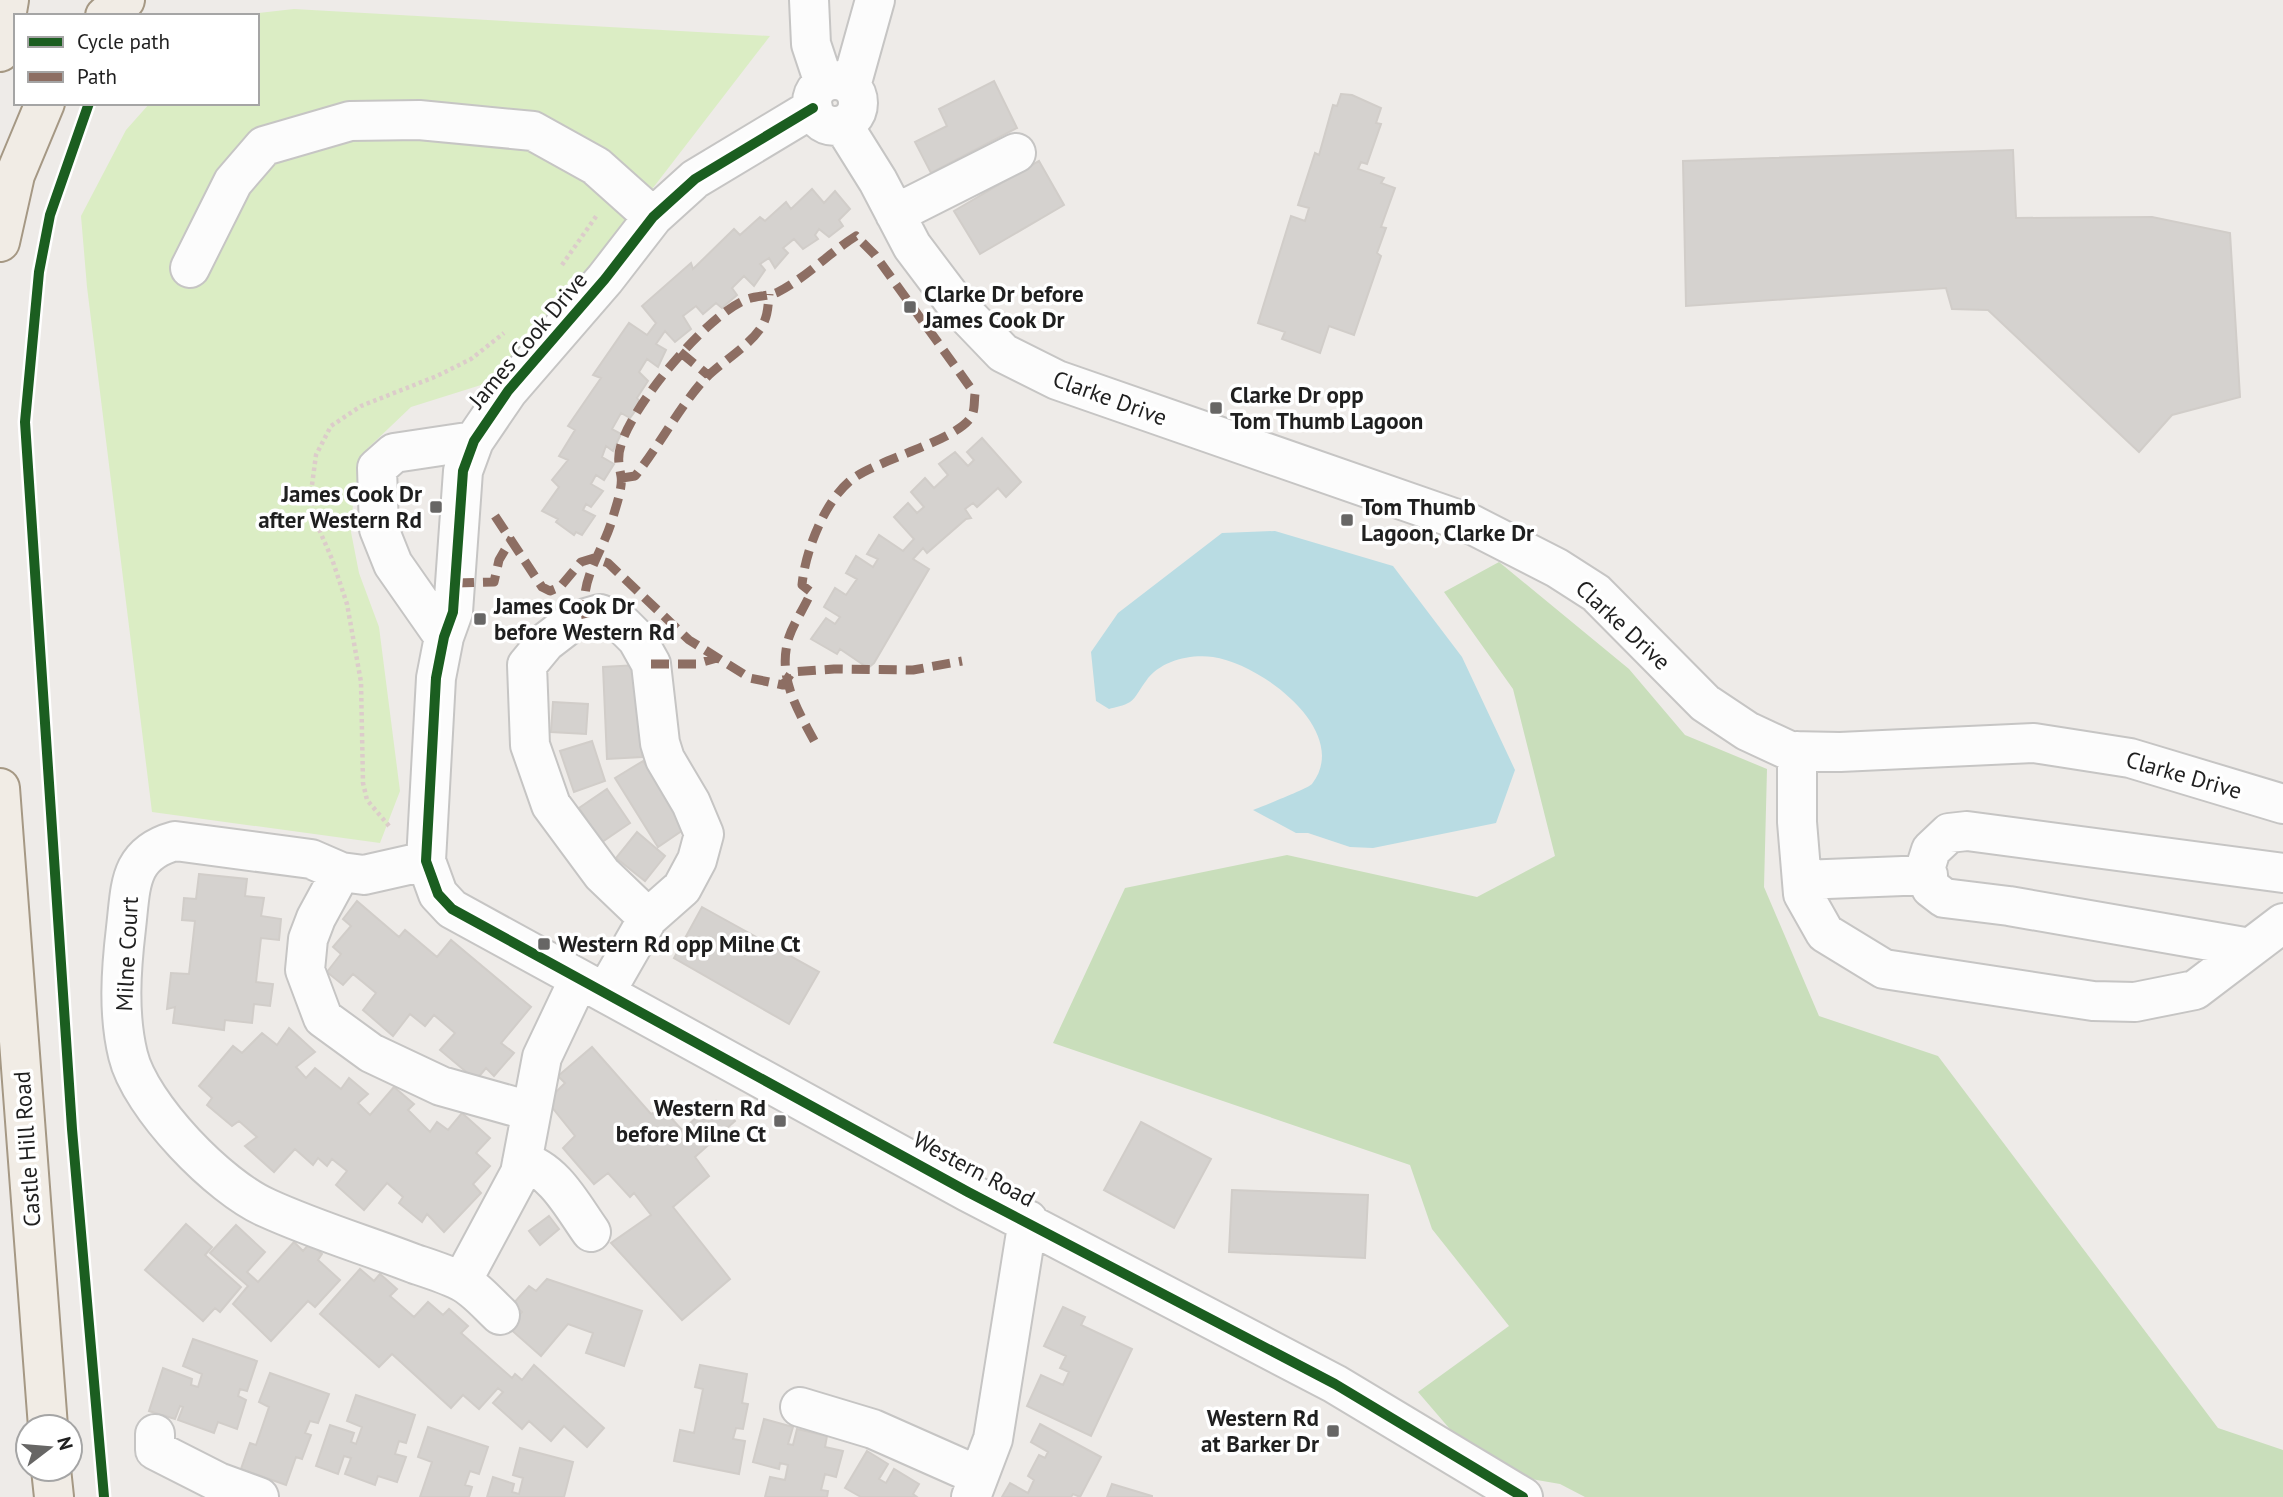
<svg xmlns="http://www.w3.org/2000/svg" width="2283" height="1497" viewBox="0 0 2283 1497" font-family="'PT Sans',sans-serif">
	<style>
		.grass { fill: #dbedc4 }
		.forest { fill: #c9debb }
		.water { fill: #b9dce3 }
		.building { fill: #d5d2cf; stroke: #d1cdc9; stroke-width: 2 }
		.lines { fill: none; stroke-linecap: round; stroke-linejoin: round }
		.minor-casing { stroke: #c6c5c4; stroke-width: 42 }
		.major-casing { stroke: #a59884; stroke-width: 42 }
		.path { stroke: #dcccca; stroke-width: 4.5; stroke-dasharray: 3.5 3.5; stroke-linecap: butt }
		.minor { stroke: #fcfcfc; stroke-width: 38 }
		.major { stroke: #f1ece5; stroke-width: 38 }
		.quiet { stroke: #8d6e63; stroke-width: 9; stroke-dasharray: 18 9; stroke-linecap: butt }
		.cycleway-casing { stroke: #fff; stroke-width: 15 }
		.cycleway { stroke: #1b5e20; stroke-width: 10 }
		.poi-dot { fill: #676665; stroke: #fff; stroke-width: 2.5 }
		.labels { text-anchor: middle; stroke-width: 7; stroke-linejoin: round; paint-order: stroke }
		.poi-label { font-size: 23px; font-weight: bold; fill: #1f1f1f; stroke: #fff; text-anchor: start }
		.street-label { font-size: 23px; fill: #1f1f1f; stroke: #fff }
	</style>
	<rect width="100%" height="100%" fill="#eeebe8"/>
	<path class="grass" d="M294 9 770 36 549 323 481 385 411 407 368 448 354 490 351 532 359 573 379 627 400 791 380 843 152 812 87 287 81 216 126 130 150 103H257V16H232Z"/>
	<path class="forest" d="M1499 562 1629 669 1685 735 1767 769 1764 887 1819 1016 1938 1056 2218 1428 2283 1450V1497H1585L1560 1484 1486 1471 1418 1392 1509 1326 1432 1229 1410 1165 1053 1043 1125 888 1287 855 1477 897 1555 856 1513 689 1444 592Z"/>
	<path class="water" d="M1275 531 1393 566 1462 657 1515 770 1496 823 1373 848 1350 847 1308 833H1296L1253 810C1263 806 1309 788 1312 784 1352 732 1262 664 1213 657 1189 654 1160 661 1146 681 1141 687 1136 698 1130 702 1124 706 1115 707 1109 709L1096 701 1091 652 1118 613 1222 533Z"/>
	<path class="building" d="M994 81 1017 128 931 173 915 142 947 126 939 109Z
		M1341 94 1352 95 1381 108 1376 123 1381 124 1367 164 1361 162 1358 169 1384 178 1381 183 1395 188 1381 227 1386 228 1377 253 1381 256 1354 335 1329 326 1320 353 1282 339 1285 332 1258 323 1291 216 1305 221 1309 208 1298 205 1315 153 1319 155 1333 105 1337 106Z
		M2013 150 2016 218 2152 217 2230 233 2240 397 2172 415 2139 452 1988 310 1952 309 1946 288 1686 306 1683 161Z
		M1039 161 1064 205 980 254 954 211Z
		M812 189 824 203 835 191 850 209 839 220 843 226 829 237 819 229 815 235 818 239 803 249 794 239 783 248 788 253 775 268 769 258 760 264 765 270 754 286 744 276 732 288 737 295 722 308 716 303 703 314 696 306 683 316 691 329 675 342 665 331 656 344 666 350 658 367 647 359 639 372 648 381 637 398 641 403 630 418 621 413 612 429 621 434 613 451 606 446 602 457 614 464 604 480 596 475 591 484 603 491 591 507 586 504 583 510 595 516 582 535 576 532 574 535 556 522 558 519 542 511 559 487 552 480 568 460 559 456 575 430 568 426 601 378 593 375 629 323 647 335 656 323 642 306 691 263 693 269 734 229 740 235 760 217 765 221 786 202 791 209Z
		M982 438 1021 482 1006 497 998 488 977 507 973 503 965 509 971 518 966 519 927 553 923 548 913 559 929 569 874 663 868 668 840 649 837 654 811 639 826 618 835 624 840 617 824 607 835 588 846 595 857 579 846 573 856 556 873 567 878 559 867 554 879 535 903 551 914 539 894 517 908 503 917 513 924 507 911 492 925 478 934 488 948 475 939 464 955 452 968 466 974 460 967 452Z
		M638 665 642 757 607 759 603 667Z
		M553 702 588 704 586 734 551 732Z
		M592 741 605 781 574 792 560 751Z
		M643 761 686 828 658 847 615 778Z
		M607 789 630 823 602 842 579 808Z
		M637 832 665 856 645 881 616 858Z
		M199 874 247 879 245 896 264 898 261 916 281 919 279 940 261 938 256 982 273 984 270 1006 254 1004 252 1023 225 1020 224 1030 173 1023 175 1007 167 1009 171 973 189 974 195 921 182 920 184 898 196 899Z
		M357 901 399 937 405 930 437 957 451 940 531 1007 501 1043 514 1053 494 1076 486 1068 476 1080 440 1050 455 1033 434 1015 425 1026 410 1014 393 1036 363 1010 376 993 353 974 343 985 327 972 341 954 333 947 351 926 343 919Z
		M702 907 819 972 789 1024 674 958Z
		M289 1028 315 1052 296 1067 306 1078 315 1068 341 1089 349 1078 368 1094 358 1103 370 1115 394 1087 414 1104 408 1110 430 1132 437 1122 448 1130 462 1113 490 1138 476 1153 490 1166 473 1184 481 1193 444 1232 427 1214 422 1222 399 1203 403 1197 387 1183 364 1210 336 1185 347 1171 332 1159 327 1166 318 1158 313 1165 295 1149 274 1172 245 1146 257 1137 239 1121 232 1126 207 1105 212 1098 199 1086 233 1046 242 1053 262 1033 277 1045Z
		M592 1047 651 1114 663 1109 682 1130 716 1101 735 1121 695 1157 709 1176 673 1207 730 1279 682 1320 611 1243 651 1215 634 1193 630 1197 608 1173 594 1184 563 1148 575 1136 547 1101 565 1083 558 1076Z
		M1141 1122 1211 1159 1174 1228 1104 1190Z
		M1232 1190 1368 1195 1365 1258 1229 1252Z
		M549 1216 559 1229 540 1245 529 1231Z
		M186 1224 212 1247 205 1255 241 1287 220 1312 215 1308 203 1321 145 1270Z
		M236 1225 265 1252 247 1272 258 1282 294 1242 303 1251 310 1243 322 1254 318 1260 340 1280 315 1307 308 1301 271 1341 233 1304 248 1286 210 1253Z
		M360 1269 374 1281 380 1274 397 1289 390 1296 414 1317 428 1302 443 1315 449 1309 468 1326 461 1333 512 1378 515 1374 522 1380 534 1365 604 1428 587 1447 564 1426 551 1441 529 1421 522 1429 493 1403 503 1392 498 1388 479 1409 463 1395 451 1408 392 1354 379 1367 320 1314Z
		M547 1279 642 1311 624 1366 586 1353 593 1333 568 1324 541 1356 508 1327 522 1312 513 1304 529 1286 536 1291Z
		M1063 1307 1085 1317 1081 1325 1132 1349 1091 1436 1027 1406 1041 1375 1063 1385 1069 1372 1060 1368 1066 1356 1044 1346Z
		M193 1339 257 1361 247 1391 240 1389 238 1396 246 1400 237 1429 218 1422 214 1433 178 1420 183 1407 180 1406 175 1419 149 1411 163 1368 192 1379 191 1385 198 1387 202 1374 183 1366Z
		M700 1365 747 1374 742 1403 748 1404 743 1429 736 1428 733 1439 745 1441 739 1474 674 1461 680 1430 694 1433 703 1389 695 1387Z
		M270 1373 329 1394 318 1423 310 1421 305 1433 311 1435 302 1459 296 1457 286 1485 241 1469 250 1443 256 1445 269 1407 259 1402Z
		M356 1395 415 1415 406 1443 399 1441 395 1454 406 1457 397 1482 378 1476 375 1485 345 1474 351 1458 344 1456 338 1474 316 1466 330 1425 354 1433 351 1442 356 1444 362 1427 347 1421Z
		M764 1419 793 1427 788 1444 793 1445 797 1429 827 1436 825 1447 843 1451 836 1477 825 1474 821 1490 828 1491 827 1497H765L770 1477 785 1480 788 1465 780 1463 779 1469 753 1462Z
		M1040 1424 1101 1457 1080 1497 1073 1494 1071 1497H1002L1010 1483 1028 1493 1034 1480 1028 1476 1039 1455 1045 1458 1048 1452 1031 1442Z
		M428 1427 488 1447 479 1474 470 1471 465 1485 472 1487 469 1497H420L432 1462 418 1457Z
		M520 1448 573 1462 564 1497H487L493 1477 514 1484 512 1492 519 1494 523 1478 513 1475Z
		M867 1451 888 1464 879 1479 886 1483 894 1469 919 1484 913 1494 917 1497H861L845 1488Z
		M1112 1484 1152 1496V1497H1107Z"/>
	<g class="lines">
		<g class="minor-casing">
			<path id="minor" d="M809 0 811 44 824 83
				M812 103a23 23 0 1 1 46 0a23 23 0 1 1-46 0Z
				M851 86 875 0
				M813 108 695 179 653 217 605 279 508 391 474 441 463 471 453 612 444 637 436 678 426 861 438 894 452 909 968 1192 1335 1384 1523 1497
				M843 125 878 181 912 246 955 303 1003 353 1057 380 1471 524 1557 568 1596 593 1705 703 1747 731 1790 751 1840 752 2034 743 2130 758 2283 804
				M895 214 1016 153
				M190 268 233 182 264 146 350 121 419 120 533 131 596 166 653 217
				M444 637 393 564 379 529 377 468 394 453 474 441
				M1797 751V822L1803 894 1825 933 1884 969 2093 1001 2135 1002 2195 990 2283 923
				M426 861 364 875 341 872 311 859 175 841C128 854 131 886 126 928 121 970 118 1014 128 1055 140 1106 220 1188 267 1208 315 1230 366 1245 415 1264 430 1269 446 1274 460 1281 475 1288 488 1304 500 1315
				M341 872 316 918 308 939 305 970 323 1018 371 1053 441 1086 530 1111
				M1802 880 1928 875
				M2250 948 2009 906 1944 898 1931 888 1925 869 1931 850 1949 833 1967 831 2283 873
				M605 993 648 918 682 888 697 860 704 834 691 803 665 759 660 743 651 664 637 639 619 621 600 614 572 622 546 642 527 665 530 745 551 805 602 874 648 918
				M522 1162C554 1169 573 1207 591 1232
				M462 1281 520 1173 542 1057 579 979
				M800 1407 873 1429 979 1476
				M155 1434V1450L218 1482 259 1497
				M971 1497 993 1439 1028 1220"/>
		</g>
		<g class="major-casing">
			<path id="major" d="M105 16 125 0
				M0 52 9 0
				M0 242 15 175 45 103
				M0 788 48 1427
				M51 1469 54 1497"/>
		</g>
		<path class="path" d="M562 265 597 215
			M389 826 367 800 363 783 361 682 347 604 332 559 315 520 312 485 316 455 331 426 361 406 437 376 471 359 504 333"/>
		<use href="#minor" class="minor"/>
		<use href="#major" class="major"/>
		<path class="quiet" d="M680 352 708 375
			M622 478 635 476C659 446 677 411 702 382 719 363 748 348 762 326 768 316 768 306 769 294
			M495 516 542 587 550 591 560 587 581 562 594 558 608 563 689 640 750 678 783 685 792 672 834 669 913 670 962 661
			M456 583 494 582 499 560 512 538
			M586 618C578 579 603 553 613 517 616 506 623 487 621 476 619 465 617 457 621 445 633 404 704 319 743 301 754 295 768 297 778 292 807 277 829 253 856 236L875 255 975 394C974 400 975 409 972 415 962 439 876 460 851 480 824 502 805 552 802 585L811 592C805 607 794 622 789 637 776 678 799 712 817 746
			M651 664H696L717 658"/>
		<g class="cycleway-casing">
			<path id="cycleway" d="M89 103 50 215 39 272 25 422 72 1129 104 1497
				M813 108 695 179 653 217 605 279 508 391 474 441 463 471 453 612 444 637 436 678 426 861 438 894 452 909 968 1192 1335 1384 1523 1497"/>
		</g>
		<use href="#cycleway" class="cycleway"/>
	</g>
	<g class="poi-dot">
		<rect x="903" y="300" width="14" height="14" rx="3.5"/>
		<rect x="1209" y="401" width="14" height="14" rx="3.5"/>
		<rect x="429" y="500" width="14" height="14" rx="3.5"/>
		<rect x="1340" y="513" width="14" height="14" rx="3.5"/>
		<rect x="473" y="612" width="14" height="14" rx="3.5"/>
		<rect x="537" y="937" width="14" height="14" rx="3.5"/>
		<rect x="773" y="1114" width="14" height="14" rx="3.5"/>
		<rect x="1326" y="1424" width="14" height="14" rx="3.5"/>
	</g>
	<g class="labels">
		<g class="poi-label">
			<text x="924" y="302">Clarke Dr before<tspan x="924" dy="26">James Cook Dr</tspan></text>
			<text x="1230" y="403">Clarke Dr opp<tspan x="1230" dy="26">Tom Thumb Lagoon</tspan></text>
			<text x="422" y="502" text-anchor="end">James Cook Dr<tspan x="422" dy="26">after Western Rd</tspan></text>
			<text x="1361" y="515">Tom Thumb<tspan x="1361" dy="26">Lagoon, Clarke Dr</tspan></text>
			<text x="494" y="614">James Cook Dr<tspan x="494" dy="26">before Western Rd</tspan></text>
			<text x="558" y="952">Western Rd opp Milne Ct</text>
			<text x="766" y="1116" text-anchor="end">Western Rd<tspan x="766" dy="26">before Milne Ct</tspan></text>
			<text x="1319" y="1426" text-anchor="end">Western Rd<tspan x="1319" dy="26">at Barker Dr</tspan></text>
		</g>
		<g class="street-label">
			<text transform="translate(528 340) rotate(-50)" y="8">James Cook Drive</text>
			<text transform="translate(1110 398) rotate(20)" y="8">Clarke Drive</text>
			<text transform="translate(1623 625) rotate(43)" y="8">Clarke Drive</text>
			<text transform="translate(2184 775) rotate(16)" y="8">Clarke Drive</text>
			<text transform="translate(127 954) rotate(-87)" y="8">Milne Court</text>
			<text transform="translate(27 1149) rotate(-94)" y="8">Castle Hill Road</text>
			<text transform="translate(974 1169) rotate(28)" y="8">Western Road</text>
		</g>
	</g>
	<rect x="14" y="14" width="245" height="91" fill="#ffffff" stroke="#a5a5a5" stroke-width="2"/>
	<rect x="28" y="37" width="35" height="10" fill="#1b5e20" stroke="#a5a5a5" stroke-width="2"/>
	<text x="77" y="49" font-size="21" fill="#1f1f1f">Cycle path</text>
	<rect x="28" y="72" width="35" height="10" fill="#8d6e63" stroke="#a5a5a5" stroke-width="2"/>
	<text x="77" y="84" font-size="21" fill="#1f1f1f">Path</text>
	<g transform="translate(49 1448) rotate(74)"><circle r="33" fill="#ffffff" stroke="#a5a5a5" stroke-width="2"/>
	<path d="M0-5L12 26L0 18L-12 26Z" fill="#676665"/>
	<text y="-10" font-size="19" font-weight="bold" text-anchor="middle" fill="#1f1f1f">N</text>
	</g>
</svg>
